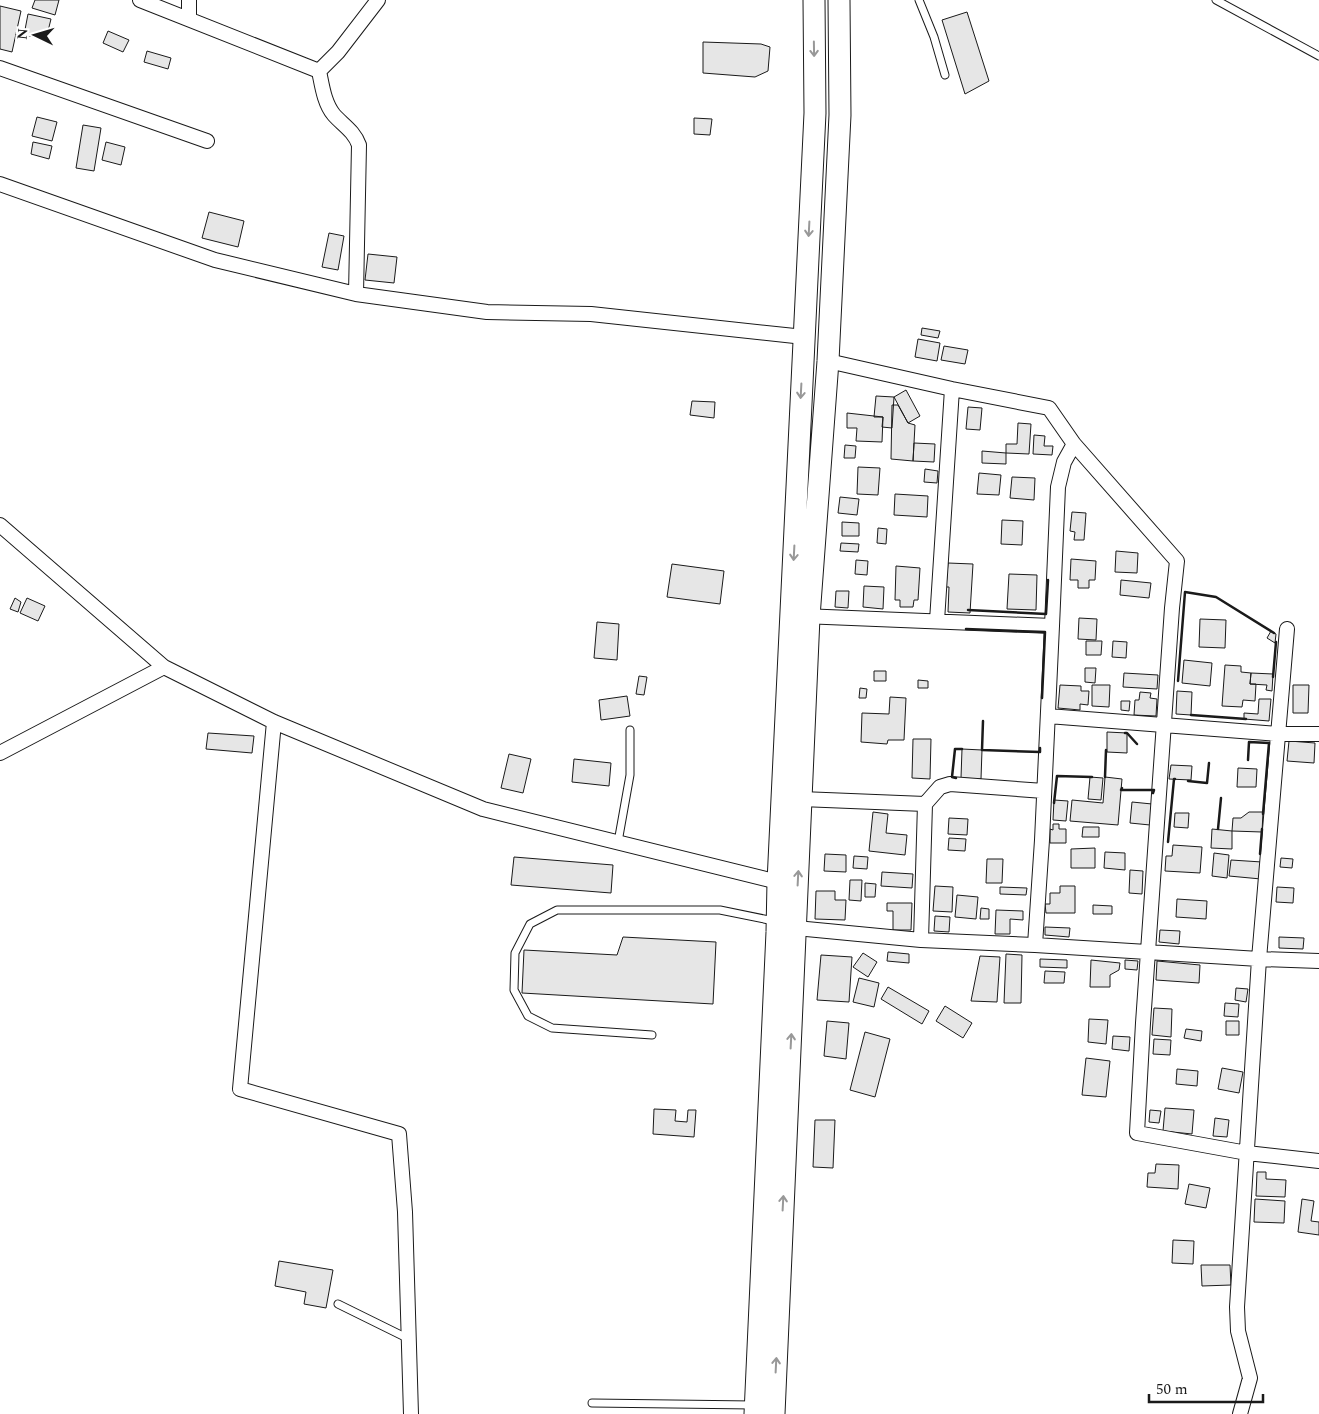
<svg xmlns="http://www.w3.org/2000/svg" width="1319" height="1414" viewBox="0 0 1319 1414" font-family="Spectral,serif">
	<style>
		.building { fill: #e6e6e6; stroke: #1a1a1a }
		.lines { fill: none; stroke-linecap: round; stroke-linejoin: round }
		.lane-casing { stroke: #1a1a1a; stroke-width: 9 }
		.street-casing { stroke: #1a1a1a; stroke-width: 16 }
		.primary-casing { stroke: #1a1a1a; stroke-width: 23 }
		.lane { stroke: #fff; stroke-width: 7 }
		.street { stroke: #fff; stroke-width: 14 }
		.primary { stroke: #fff; stroke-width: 21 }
		.wall { stroke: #1a1a1a; stroke-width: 2.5 }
		.oneway { stroke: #989898 }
	</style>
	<rect width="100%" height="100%" fill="#fff"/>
	<path class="building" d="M35 0H59L55 15 32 8Z
		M0 6 21 11 12 52 0 49Z
		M967 12 989 81 965 94 942 20Z
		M28 14 51 19 46 39 24 35Z
		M108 31 129 40 123 52 103 43Z
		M703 42 761 44 770 47 768 71 755 77 703 73Z
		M147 51 171 58 168 69 144 62Z
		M37 117 57 122 52 141 32 136Z
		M694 118 712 119 710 135 694 134Z
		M83 125 101 128 94 171 76 168Z
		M33 142 52 146 49 159 31 154Z
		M106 142 125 147 121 165 102 160Z
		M209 212 244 221 238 247 202 238Z
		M329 233 344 236 338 270 322 267Z
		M368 254 397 257 394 283 365 280Z
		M922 328 940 331 938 338 921 335Z
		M918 339 940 343 937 361 915 357Z
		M944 346 968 350 965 364 941 360Z
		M906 390 920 416 908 423 894 397Z
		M876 396 894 397 892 428 882 427 883 417H874Z
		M692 401 715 402 714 418 690 415Z
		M892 405H898L908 423 915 425 913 461 891 459Z
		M968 407 982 408 980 430 966 429Z
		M847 413 883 417 882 442 856 441 857 428H847Z
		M1018 423 1031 424 1029 454 1006 453V444H1017Z
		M1034 435 1045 436 1044 446H1053L1052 455 1033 454Z
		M914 443 935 444 934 462 913 461Z
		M845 445 856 446 855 458H844Z
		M982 451 1006 453V464L982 463Z
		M858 467 880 468 878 495 857 494Z
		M925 469 938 471 937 483 924 482Z
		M979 473 1001 475 999 495 977 494Z
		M1012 477 1035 478 1034 500 1010 498Z
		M895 494 928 496 927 517 894 515Z
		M840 497 859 499 857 515 838 513Z
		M1072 512 1086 513 1084 540H1074L1075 532 1070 531Z
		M1002 520 1023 521 1022 545 1001 544Z
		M842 522 859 523V536H842Z
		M878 528 887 529 886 544 877 543Z
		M841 543 859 544 858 552 840 551Z
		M1116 551 1138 553 1137 573 1115 572Z
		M1071 559 1096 561 1095 580H1089V588H1078V580H1070Z
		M856 560 868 561 867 575 855 574Z
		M948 563 973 564 970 613 948 612 949 587H946Z
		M672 564 724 571 720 604 667 597Z
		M896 566 920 568 918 600H914L913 607H900V600H895Z
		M1009 574 1037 575 1036 610 1007 609Z
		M1121 580 1151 583 1149 598 1120 595Z
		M864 586 884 587 883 609 863 607Z
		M836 591H849L848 608 835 607Z
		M15 598 21 602 18 612 10 609Z
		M27 598 45 606 38 621 20 613Z
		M1079 618 1097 619 1096 640 1078 639Z
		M1200 619 1226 620 1225 648 1199 647Z
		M597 622 619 624 617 660 594 658Z
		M1271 631 1276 634 1275 643 1267 638Z
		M1086 641H1102L1101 655H1086Z
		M1113 641 1127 642 1126 658 1112 657Z
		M1184 660 1212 663 1210 686 1182 683Z
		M1225 665 1241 666V672L1251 673 1250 684H1256L1255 701 1243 700 1242 707 1222 706Z
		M1085 668H1096L1095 683 1085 682Z
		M874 671H886V681H874Z
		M1124 673 1158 675 1157 689 1123 687Z
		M1251 673 1273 674 1272 691 1266 690 1267 685 1250 684Z
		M639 676 647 677 644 695 636 694Z
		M918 680 928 681V688H918Z
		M1060 685 1081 686V691H1089L1088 705 1080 704V710L1058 708Z
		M1092 685H1110L1109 707 1092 706Z
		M1293 685H1309L1308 713H1293Z
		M860 688 867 689 866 698H859Z
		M1177 691 1192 692 1191 715 1176 714Z
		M1140 692 1151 693 1150 698 1157 699 1156 716 1134 715 1135 700H1139Z
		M627 696 630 716 601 720 599 700Z
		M890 697 906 698 904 740H888L887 744 861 742 862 713 889 714Z
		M1259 699H1271L1269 721 1244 719V713L1258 714Z
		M1121 701H1130L1129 711 1121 710Z
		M1107 732 1127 733V753L1107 752Z
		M208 733 254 736 252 753 206 749Z
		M913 739H931L930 779 912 778Z
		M1289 741 1315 743 1314 763 1287 761Z
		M962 749 982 750 981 779 961 778Z
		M509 754 531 759 523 793 501 788Z
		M574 759 611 763 609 786 572 782Z
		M1171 765 1192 766 1191 780 1169 779Z
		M1238 768 1257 769 1256 787H1237Z
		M1090 777 1103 778 1101 800 1088 799Z
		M1105 777 1122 779 1118 825 1070 821 1072 800 1103 803Z
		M1054 800 1068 801 1066 821 1053 820Z
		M1132 802 1152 804 1150 825 1130 823Z
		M873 812 888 814 886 833 907 835 905 855 869 851Z
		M1249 812H1263L1262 832 1232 831 1233 818H1241Z
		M1175 813H1189L1188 828 1174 827Z
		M949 818 968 819 967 835 948 834Z
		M1053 824H1059V829H1066V843H1050V829L1053 830Z
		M1083 827H1099V837H1082Z
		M1212 829 1232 831V849L1211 848Z
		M949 838 966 839 965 851 948 850Z
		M1173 845 1202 847 1200 873 1165 871 1166 856H1172Z
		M1095 848V868H1071V849Z
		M1105 852 1125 853V870L1104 868Z
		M1214 853 1229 855 1227 878 1212 876Z
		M825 854 846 855V872L824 871Z
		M854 856 868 857 867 869 853 868Z
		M514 857 613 865 611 893 511 885Z
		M1281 858 1293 859 1292 868 1280 867Z
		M987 859H1003L1002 883H986Z
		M1231 860 1262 862 1261 879 1229 876Z
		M1130 870 1143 871 1142 894 1129 893Z
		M882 872 913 874 912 888 881 886Z
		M850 880H862L861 901 849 900Z
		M865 883 876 884 875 897H865Z
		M935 886 953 887 952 912 933 911Z
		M1060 886H1075V913H1046L1045 904H1050V893H1060Z
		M1000 887 1027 888 1026 895 1000 894Z
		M1277 887 1294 888 1293 903 1276 902Z
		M816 891H835V900H846L845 920 815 919Z
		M957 895 978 897 976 919 955 917Z
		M1177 899 1207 901 1206 919 1176 917Z
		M887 903H912L911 930H893V911H887Z
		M1093 905 1112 906V914H1093Z
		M981 908 989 909V919H980Z
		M996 910 1023 911V920L1010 919V934H995Z
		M935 916 950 917 949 932 934 931Z
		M1045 927 1070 928 1069 937 1045 935Z
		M1160 930 1180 931 1179 944 1159 942Z
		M623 937 716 942 713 1004 522 993 524 950 617 955Z
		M1279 937 1304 938 1303 949 1279 948Z
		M888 952 909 954V963L887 961Z
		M863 953 877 962 868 977 853 967Z
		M1006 954 1022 955 1021 1003H1004Z
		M821 955 852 957 849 1002 817 1000Z
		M980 956 1000 957 997 1002 971 1001Z
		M1040 959 1067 960V968L1040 967Z
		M1091 960 1120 963 1119 970 1110 975V987H1090Z
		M1125 960 1138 961 1137 970 1125 969Z
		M1157 961 1200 965 1199 983 1156 980Z
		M1045 971 1065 972 1064 983H1044Z
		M859 978 879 983 874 1007 853 1002Z
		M888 987 929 1011 922 1024 881 999Z
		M1236 988 1248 989 1246 1002 1235 1000Z
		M1225 1003 1239 1004 1238 1017 1224 1016Z
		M945 1006 972 1023 963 1038 936 1021Z
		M1154 1008 1172 1009 1171 1037 1152 1035Z
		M1089 1019 1108 1020 1106 1044 1088 1042Z
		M827 1021 849 1023 846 1059 824 1056Z
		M1226 1021H1239V1035H1226Z
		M1186 1029 1202 1031 1201 1041 1184 1038Z
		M865 1032 890 1039 875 1097 850 1090Z
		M1113 1036 1130 1037 1129 1051 1112 1049Z
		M1154 1039 1171 1040 1170 1055 1153 1054Z
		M1086 1058 1110 1061 1106 1097 1082 1095Z
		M1222 1068 1243 1072 1239 1093 1218 1089Z
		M1177 1069 1198 1071 1197 1086 1176 1084Z
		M1165 1108 1194 1110 1192 1134 1163 1131Z
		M654 1109 676 1110 675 1121 687 1122 688 1110H696L694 1137 653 1134Z
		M1150 1110 1161 1111 1159 1123 1149 1122Z
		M1215 1118 1229 1120 1227 1137 1213 1136Z
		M815 1120H835L833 1168 813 1167Z
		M1156 1164 1179 1165 1178 1189 1147 1187 1148 1173H1155Z
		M1257 1172H1266V1179L1286 1180 1285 1197 1256 1196Z
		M1189 1184 1210 1188 1206 1208 1185 1204Z
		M1255 1199 1285 1201 1284 1223 1254 1222Z
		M1302 1199 1314 1201 1311 1221 1319 1222V1235L1298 1232Z
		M1173 1240 1194 1241 1193 1264 1172 1263Z
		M279 1261 333 1270 326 1308 304 1304 306 1292 275 1286Z
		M1201 1265H1230L1231 1285 1202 1286Z"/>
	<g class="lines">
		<g class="lane-casing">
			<path id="lane" d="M919 0 934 37 945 75
				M1216 0 1319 56
				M618 842 630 775V730
				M652 1035 552 1028 528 1016 514 990 515 953 530 924 557 910H720L774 921
				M338 1304 409 1339
				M592 1403 753 1405"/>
		</g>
		<g class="street-casing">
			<path id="street" d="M140 0 319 71C322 85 324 103 334 115 343 125 354 131 359 145L356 294
				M189 0V19
				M0 68 207 141
				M319 71 338 52 378 0
				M0 184 215 260 356 294 487 312 591 314 804 337
				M828 361 952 389 1049 408 1074 444 1177 561 1172 608 1143 1023 1137 1133 1247 1153 1319 1161
				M0 525 164 667 274 722 483 809 778 882
				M802 616 1052 626 1042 840 1035 945
				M937 621 952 389
				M1052 626 1058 487 1064 462 1074 444
				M1048 716 1278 734H1319
				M274 722 240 1089 399 1134 405 1212 411 1414
				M0 753 164 667
				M801 799 925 804 940 787 950 784 1044 791
				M789 926 796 928 921 940 1035 945 1259 959 1319 961
				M921 940 925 804
				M1240 1414 1250 1378 1238 1331 1237 1307 1259 959 1287 629"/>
		</g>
		<g class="primary-casing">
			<path id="primary" d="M755 1414 777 932 778 882 815 113 814 0
				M774 1414 809 617 828 361 840 115 839 0"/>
		</g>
		<use href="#lane" class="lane"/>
		<use href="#street" class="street"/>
		<use href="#primary" class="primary"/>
		<path class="wall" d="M968 610 1046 614 1048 580
			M966 629 1045 632 1042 698
			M1273 677 1276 642
			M1178 681 1185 592 1216 597 1274 633
			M1191 715 1246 719
			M983 721 982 750 1040 752V748
			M1125 733H1127L1137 744
			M1248 760 1249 742 1269 743 1263 814
			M1105 777 1106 750
			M956 778 952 777 955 749H962
			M1188 781 1207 783 1209 763
			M1122 788 1121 790H1154L1153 793
			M1054 803 1057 776 1092 777
			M1218 829 1221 798
			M1168 842 1174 779H1175
			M1260 854 1262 829"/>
	</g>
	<defs><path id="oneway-shaft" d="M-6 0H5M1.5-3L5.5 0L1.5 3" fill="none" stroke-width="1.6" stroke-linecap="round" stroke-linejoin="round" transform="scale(1.25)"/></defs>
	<g class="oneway">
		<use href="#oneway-shaft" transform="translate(814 49) rotate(89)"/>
		<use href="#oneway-shaft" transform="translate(809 229) rotate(93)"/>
		<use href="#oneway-shaft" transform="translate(801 391) rotate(93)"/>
		<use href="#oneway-shaft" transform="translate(794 553) rotate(93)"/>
		<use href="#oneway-shaft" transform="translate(798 878) rotate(-87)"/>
		<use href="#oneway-shaft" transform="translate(791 1041) rotate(-87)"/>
		<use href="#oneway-shaft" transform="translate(783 1203) rotate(-87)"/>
		<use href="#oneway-shaft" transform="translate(776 1365) rotate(-87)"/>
	</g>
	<g transform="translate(35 35) rotate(275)" stroke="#ffffff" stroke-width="4" paint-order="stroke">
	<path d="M0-4L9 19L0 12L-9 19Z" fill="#1a1a1a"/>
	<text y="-8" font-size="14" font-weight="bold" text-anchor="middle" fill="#1a1a1a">N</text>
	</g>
	<path d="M1149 1394v8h114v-8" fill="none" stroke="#1a1a1a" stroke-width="2.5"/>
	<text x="1156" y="1394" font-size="15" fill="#1a1a1a" stroke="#ffffff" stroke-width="4" paint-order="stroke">50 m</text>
</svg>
